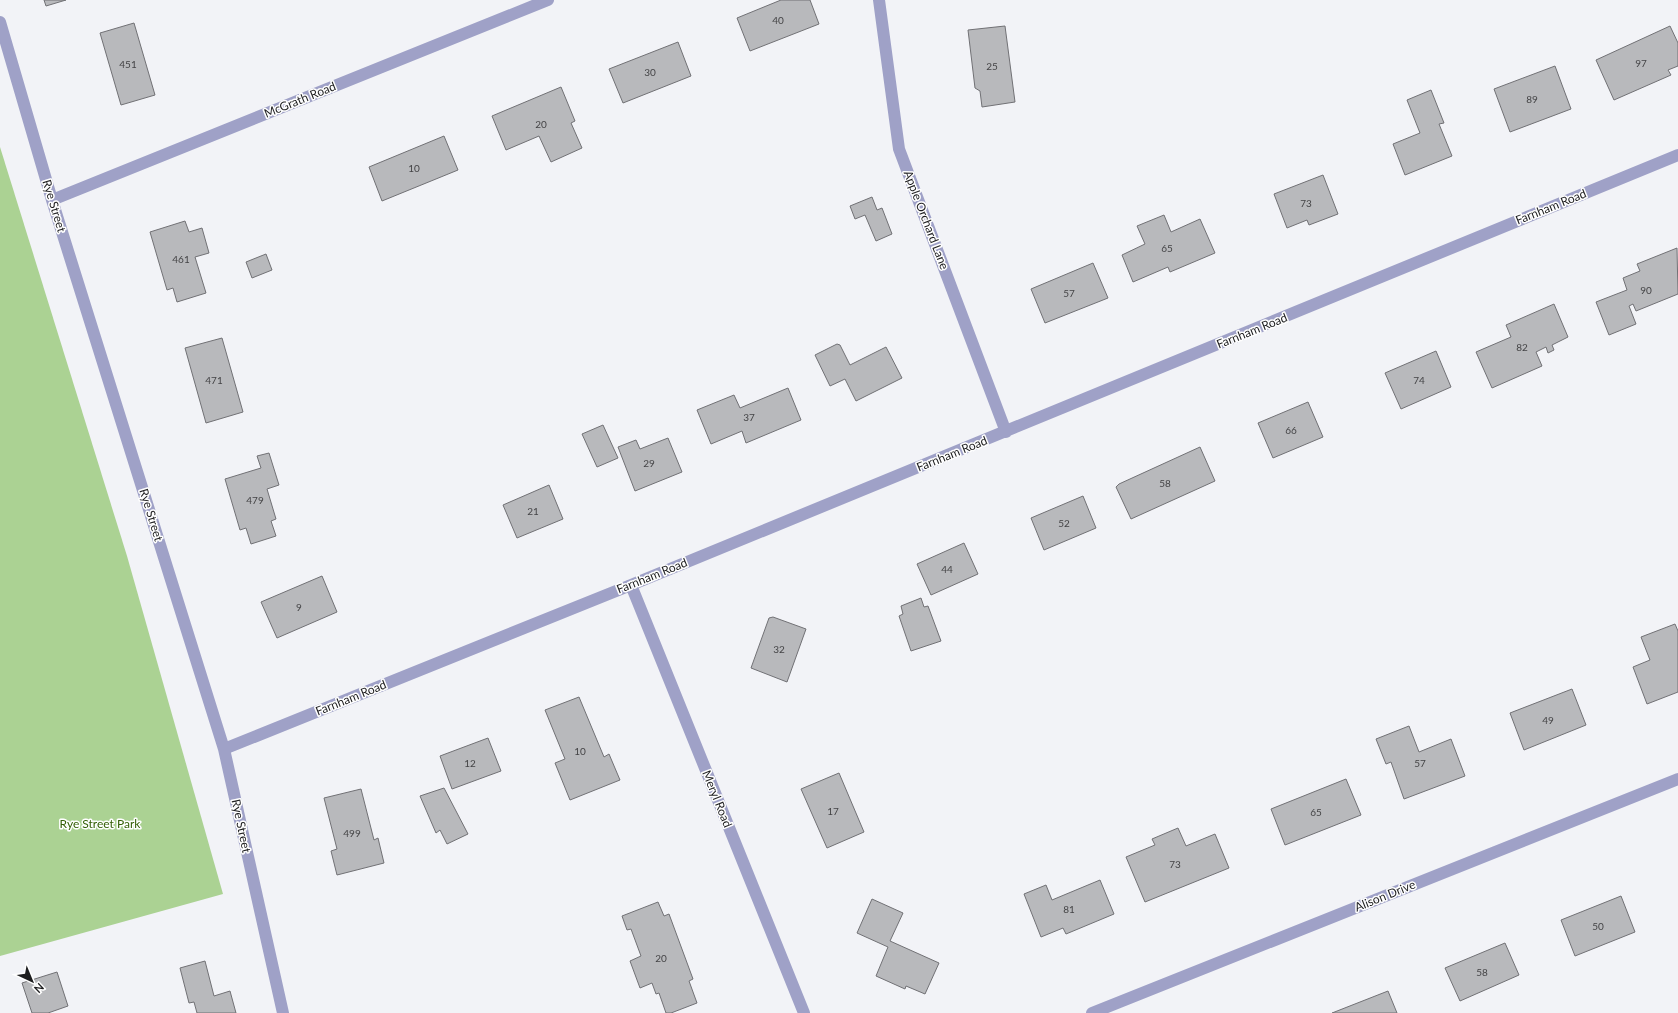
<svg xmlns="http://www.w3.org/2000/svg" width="1678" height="1013" viewBox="0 0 1678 1013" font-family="Lato,sans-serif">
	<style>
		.green { fill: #abd293 }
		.building { fill: #b8b9bc; stroke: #717175 }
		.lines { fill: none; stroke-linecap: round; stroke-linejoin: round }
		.minor { stroke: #9fa1c7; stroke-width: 12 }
		.labels { text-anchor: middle; stroke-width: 3; stroke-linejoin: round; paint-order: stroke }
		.number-label { font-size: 10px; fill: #444446 }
		.street-label { font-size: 12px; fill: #1d1d1f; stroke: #fff }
		.park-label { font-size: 12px; fill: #346007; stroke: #fff }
	</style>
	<rect width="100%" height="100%" fill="#f2f3f7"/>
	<path class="green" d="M0 147 127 556 223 894 0 956Z"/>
	<path class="building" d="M44 0H66L46 6Z
		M781 0H810L819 24 750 51 737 18Z
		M134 23 155 95 121 105 100 33Z
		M1005 26 1015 102 982 107 980 91 975 88 968 30Z
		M1670 26 1678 43V66L1668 70 1671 75 1614 100 1596 60Z
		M678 42 691 76 623 103 609 69Z
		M1555 66 1571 109 1510 132 1494 89Z
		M561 87 575 121 571 123 582 148 551 162 539 136 506 150 492 116Z
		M1431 90 1444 123 1439 124 1452 156 1405 175 1393 144 1420 133 1407 100Z
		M444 136 458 170 382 201 369 167Z
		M1323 175 1338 214 1309 225 1307 220 1287 228 1274 194Z
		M872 197 877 210 882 208 892 234 876 241 865 215 855 219 850 206Z
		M1164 215 1171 232 1200 219 1215 253 1170 272 1168 267 1133 282 1122 255 1145 244 1137 226Z
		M185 221 189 232 202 228 209 253 195 257 206 293 177 302 173 288 167 290 150 232Z
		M1677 248 1678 294 1636 311 1633 304 1629 306 1636 324 1609 335 1596 302 1627 290 1623 278 1640 271 1637 264Z
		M266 254 272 270 252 278 246 262Z
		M1093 263 1108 298 1045 323 1031 289Z
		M1554 304 1568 337 1552 345 1554 350 1548 353 1546 347 1536 352 1542 366 1492 388 1476 352 1511 337 1506 325Z
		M222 338 243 412 206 423 185 348Z
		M837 344 840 345 850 365 886 347 902 378 856 401 845 379 830 386 815 355Z
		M1436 351 1451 387 1401 409 1385 373Z
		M788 388 801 420 746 443 742 431 711 444 697 410 734 395 740 408Z
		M1308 402 1323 437 1273 458 1258 423Z
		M603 425 618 458 597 467 582 434Z
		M668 438 682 472 635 491 618 447 636 440 640 449Z
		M1200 447 1215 481 1131 519 1116 487 1119 484Z
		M269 453 279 485 267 489 276 519 271 521 276 536 251 544 246 528 240 530 225 479 261 468 257 456Z
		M549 485 563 519 517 538 503 505Z
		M1083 496 1096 528 1044 550 1031 518Z
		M964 543 978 574 931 595 917 564Z
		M322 576 337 612 277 638 261 602Z
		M921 598 924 607 928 606 941 641 911 651 899 616 903 614 901 606Z
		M773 617 806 629 787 682 751 668 769 618Z
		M1675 624 1678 631V692L1647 704 1633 667 1650 660 1641 637Z
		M1572 689 1586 725 1524 750 1510 713Z
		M579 697 604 757 609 754 620 780 570 800 555 763 565 759 545 710Z
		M1409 726 1419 752 1451 739 1465 776 1404 799 1391 762 1386 764 1376 739Z
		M488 738 501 771 452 789 440 756Z
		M839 773 864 832 827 848 801 789Z
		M1346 779 1361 815 1285 845 1271 809Z
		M444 788 468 834 447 844 440 830 436 833 420 796Z
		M361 789 374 840 378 838 384 863 337 875 331 851 337 849 324 798Z
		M1178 828 1186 846 1215 834 1229 868 1145 902 1126 857 1155 845 1152 839Z
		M1100 880 1114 914 1066 934 1063 928 1041 937 1024 894 1046 885 1052 900Z
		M1621 896 1635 932 1575 956 1561 920Z
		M872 899 903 913 890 941 939 963 925 994 906 986 905 989 876 976 888 947 857 933Z
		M658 902 664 916 669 914 693 979 689 981 697 1003 671 1013H666L659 993 656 994 652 983 640 988 630 961 641 956 631 929 627 930 622 916Z
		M1505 943 1519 975 1460 1001 1445 968Z
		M205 961 214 996 230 991 236 1013H197L194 1002 189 1003 180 968Z
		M57 972 68 1006 48 1013H32L22 983Z
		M1388 991 1397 1013H1332Z"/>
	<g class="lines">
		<path class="minor" d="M879 0 899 149 1006 432
			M0 22 52 200 224 749 283 1013
			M52 200 548 0
			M631 585 804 1013
			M224 749 631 585 1678 155
			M1092 1013 1678 779"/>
	</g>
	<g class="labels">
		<g class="number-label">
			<text x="778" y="24">40</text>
			<text x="1641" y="67">97</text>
			<text x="128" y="68">451</text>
			<text x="992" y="70">25</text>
			<text x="650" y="76">30</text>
			<text x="1532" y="103">89</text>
			<text x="541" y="128">20</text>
			<text x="414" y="172">10</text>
			<text x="1306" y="207">73</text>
			<text x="1167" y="252">65</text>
			<text x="181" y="263">461</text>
			<text x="1646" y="294">90</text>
			<text x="1069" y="297">57</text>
			<text x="1522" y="351">82</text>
			<text x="214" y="384">471</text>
			<text x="1419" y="384">74</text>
			<text x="749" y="421">37</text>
			<text x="1291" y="434">66</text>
			<text x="649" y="467">29</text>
			<text x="1165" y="487">58</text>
			<text x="255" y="504">479</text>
			<text x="533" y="515">21</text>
			<text x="1064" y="527">52</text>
			<text x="947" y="573">44</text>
			<text x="299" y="611">9</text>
			<text x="779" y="653">32</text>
			<text x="1548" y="724">49</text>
			<text x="580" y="755">10</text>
			<text x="470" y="767">12</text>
			<text x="1420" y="767">57</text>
			<text x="833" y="815">17</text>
			<text x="1316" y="816">65</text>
			<text x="352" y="837">499</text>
			<text x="1175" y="868">73</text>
			<text x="1069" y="913">81</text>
			<text x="1598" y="930">50</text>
			<text x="661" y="962">20</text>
			<text x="1482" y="976">58</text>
		</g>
		<g class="street-label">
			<text transform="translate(300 100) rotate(-22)" y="4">McGrath Road</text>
			<text transform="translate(54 206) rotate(73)" y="4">Rye Street</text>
			<text transform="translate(1551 207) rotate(-22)" y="4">Farnham Road</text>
			<text transform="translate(926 220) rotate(69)" y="4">Apple Orchard Lane</text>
			<text transform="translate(1252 331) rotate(-22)" y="4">Farnham Road</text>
			<text transform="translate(952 454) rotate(-22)" y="4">Farnham Road</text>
			<text transform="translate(151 515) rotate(73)" y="4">Rye Street</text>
			<text transform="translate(652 576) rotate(-22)" y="4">Farnham Road</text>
			<text transform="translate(351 698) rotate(-22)" y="4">Farnham Road</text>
			<text transform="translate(717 799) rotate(68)" y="4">Meryl Road</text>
			<text transform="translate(241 826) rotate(78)" y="4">Rye Street</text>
			<text transform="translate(1385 896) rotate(-22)" y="4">Alison Drive</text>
		</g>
		<g class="park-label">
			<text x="100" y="828">Rye Street Park</text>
		</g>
	</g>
	<g transform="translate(32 981) rotate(136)" stroke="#ffffff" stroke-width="3" paint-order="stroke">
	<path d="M0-3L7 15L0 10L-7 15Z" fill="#1d1d1f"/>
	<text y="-6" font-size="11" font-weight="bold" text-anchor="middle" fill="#1d1d1f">N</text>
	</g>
</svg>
